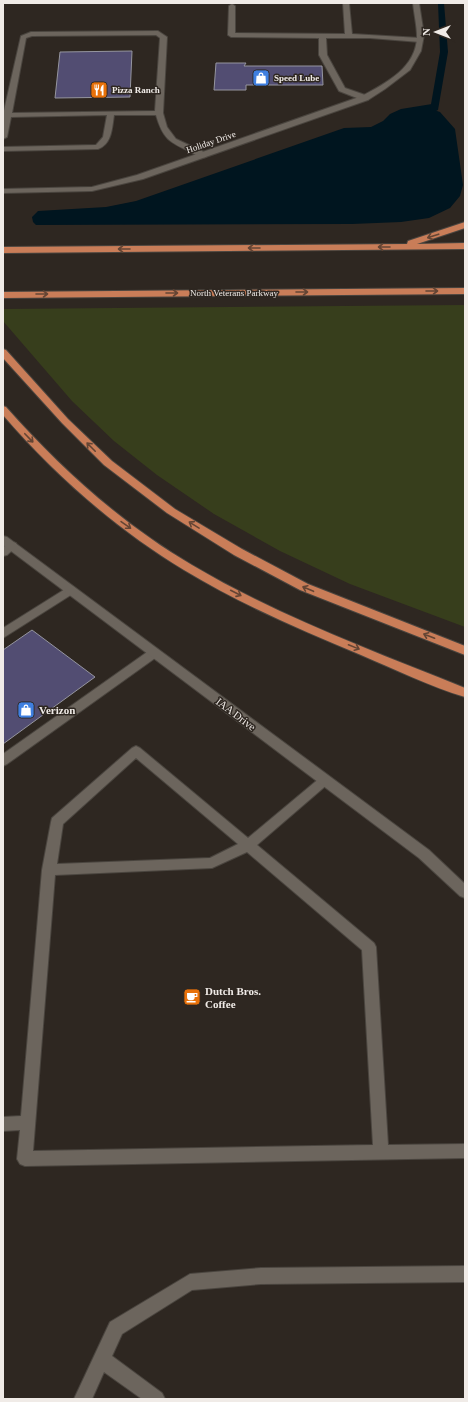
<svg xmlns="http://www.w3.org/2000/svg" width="468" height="1402" viewBox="0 0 468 1402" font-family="Georgia,serif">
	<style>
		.green { fill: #373e1c }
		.water { fill: #00151f }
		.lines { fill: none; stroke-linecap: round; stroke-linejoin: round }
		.stream { fill: #00151f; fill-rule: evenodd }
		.building { fill: #524d72; stroke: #95959f }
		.service-casing { stroke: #4a453f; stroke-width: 2 }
		.minor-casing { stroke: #4a453f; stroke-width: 2 }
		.tertiary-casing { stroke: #4a453f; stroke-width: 2 }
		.trunk-casing { stroke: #4a453f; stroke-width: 2 }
		.service { fill: #6c655d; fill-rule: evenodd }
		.minor { fill: #6c655d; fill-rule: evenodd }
		.tertiary { fill: #6c655d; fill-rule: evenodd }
		.trunk { fill: #c97d58; fill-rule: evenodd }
		.oneway { stroke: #644534 }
		.labels { text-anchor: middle; stroke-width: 3; stroke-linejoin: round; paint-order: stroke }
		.far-poi-label { font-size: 9px; font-weight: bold; fill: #f0ebe7; stroke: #2e2721; text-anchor: start }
		.far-street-label { font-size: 9px; fill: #f0ebe7; stroke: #2e2721 }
		.poi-label { font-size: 11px; font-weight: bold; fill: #f0ebe7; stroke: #2e2721; text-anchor: start }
		.street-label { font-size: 11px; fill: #f0ebe7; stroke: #2e2721 }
	</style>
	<rect width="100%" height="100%" fill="#2e2721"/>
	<path class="green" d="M465 305V627L350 584 280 551 214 514 157 475 114 441 72 401 3 321V309H4Z"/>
	<path class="water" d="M432 104 434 110 440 112 455 129 463 185 460 196 450 208 429 218 401 222 352 224 36 225 33 222 32 217 38 211 106 207 136 201 344 128 371 127 383 121 390 114 401 109Z"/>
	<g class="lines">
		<path class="stream" d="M438 3H444L448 52 438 110 434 112 430 110 440 52Z"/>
	</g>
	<path class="building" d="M132 51 130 97 55 98 60 52Z
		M216 63H246L244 66H322L323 85H246V90H214Z
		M32 630 95 677 3 744V650Z"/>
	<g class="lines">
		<g class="service-casing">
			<path id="service" d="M343 3H349L352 34 420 38 423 40 420 42 370 38H326L327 55 345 88 368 96V100H362L339 91 319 55V38L231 37 228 35 229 6 232 4 235 6V33L345 34Z
				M158 31 167 37 163 113 167 127 176 139 206 153V157C200 158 196 155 191 152 169 142 163 139 156 115H114C112 128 112 144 98 149L3 151V147L96 145 103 137 107 115 11 117 7 137 3 139V115L21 36 31 32ZM156 35 160 38 155 111 12 113 26 38 32 36Z
				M12 542 16 543 17 546 7 555 3 556V547Z
				M70 586 74 587 76 590 74 593 3 638V628Z
				M154 649 158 650 160 653 158 656 7 764 3 766V754L150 650Z
				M136 746 140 748 248 838 321 777 325 775 329 777 331 780 329 783 257 845 374 943 376 947 388 1145 465 1144V1158L25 1166 20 1164 17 1159 20 1130 3 1131V1117L21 1116 42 870 51 822 52 818 132 748ZM136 758 238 844 210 858 57 864 63 824ZM247 852 362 950 373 1145 33 1151 55 875 212 868Z
				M465 1266V1282L261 1284 192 1290 122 1334 112 1356 162 1393 165 1399H142L104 1372 92 1399H74L110 1322 190 1274 261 1268Z"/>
		</g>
		<g class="minor-casing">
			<path id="minor" d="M413 3H419L424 35 421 51 410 70 385 89 368 100 143 179 92 191 3 193V189L92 187 137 175 362 96C386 83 416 68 417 37 417 26 414 14 413 3Z"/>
		</g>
		<g class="tertiary-casing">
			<path id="tertiary" d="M3 536 7 537 429 850 465 884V898L460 896 419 858 3 545Z"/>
		</g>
		<g class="trunk-casing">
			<path id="trunk" d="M465 222V228L417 244 465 243V249L3 253V247L407 244 408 241Z
				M465 288V294L3 298V292Z
				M3 349 6 350 68 419 112 461 175 509 242 549 308 584 465 646V655L300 590 234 555 167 513 104 465 62 423 3 358Z
				M3 406 6 407C60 468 122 524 192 565 278 616 373 651 465 688V697C431 687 394 669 361 655 301 630 240 604 184 570 116 529 55 475 3 415Z"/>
		</g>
		<use href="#service" class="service"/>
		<use href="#minor" class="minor"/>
		<use href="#tertiary" class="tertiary"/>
		<use href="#trunk" class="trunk"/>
	</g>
	<defs><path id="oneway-shaft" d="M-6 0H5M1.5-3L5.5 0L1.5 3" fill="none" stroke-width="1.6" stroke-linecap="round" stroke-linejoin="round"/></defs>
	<g class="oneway">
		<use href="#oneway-shaft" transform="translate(433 236) rotate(162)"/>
		<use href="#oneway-shaft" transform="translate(384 247) rotate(180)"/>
		<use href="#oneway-shaft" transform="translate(254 248) rotate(180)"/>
		<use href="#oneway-shaft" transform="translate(124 249) rotate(180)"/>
		<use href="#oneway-shaft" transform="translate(432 291)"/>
		<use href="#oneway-shaft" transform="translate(302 292)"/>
		<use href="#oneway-shaft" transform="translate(172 293)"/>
		<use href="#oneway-shaft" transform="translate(42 294)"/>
		<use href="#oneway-shaft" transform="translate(29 438) rotate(46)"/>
		<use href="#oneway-shaft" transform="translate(91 447) rotate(-135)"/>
		<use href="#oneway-shaft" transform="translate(126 525) rotate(35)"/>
		<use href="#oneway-shaft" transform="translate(194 525) rotate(-148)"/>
		<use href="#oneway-shaft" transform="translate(308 589) rotate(-157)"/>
		<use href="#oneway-shaft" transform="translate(236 593) rotate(27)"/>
		<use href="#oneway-shaft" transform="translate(429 636) rotate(-159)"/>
		<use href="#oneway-shaft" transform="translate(354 647) rotate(22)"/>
	</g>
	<defs>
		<g id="shop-square" transform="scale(0.9)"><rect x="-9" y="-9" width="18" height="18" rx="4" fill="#3f7fe0" stroke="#2e2721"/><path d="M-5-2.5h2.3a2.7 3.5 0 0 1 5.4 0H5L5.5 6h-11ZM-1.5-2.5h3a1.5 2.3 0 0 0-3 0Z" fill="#fff"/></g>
		<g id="restaurant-square" transform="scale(0.9)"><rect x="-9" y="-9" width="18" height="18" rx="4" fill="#e8710a" stroke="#2e2721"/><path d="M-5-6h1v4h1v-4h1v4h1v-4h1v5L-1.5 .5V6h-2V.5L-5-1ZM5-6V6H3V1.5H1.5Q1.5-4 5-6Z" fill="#fff"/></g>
		<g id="cafe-square" transform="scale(0.9)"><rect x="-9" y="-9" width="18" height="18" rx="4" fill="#e8710a" stroke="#2e2721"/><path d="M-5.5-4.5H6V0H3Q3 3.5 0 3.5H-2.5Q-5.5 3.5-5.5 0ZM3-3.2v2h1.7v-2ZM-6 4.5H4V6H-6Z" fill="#fff"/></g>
	</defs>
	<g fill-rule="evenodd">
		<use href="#shop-square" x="261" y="78"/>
		<use href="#restaurant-square" x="99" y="90"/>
		<use href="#shop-square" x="26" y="710"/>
		<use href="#cafe-square" x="192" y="997"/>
	</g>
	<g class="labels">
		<g class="far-poi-label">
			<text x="274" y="81">Speed Lube</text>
			<text x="112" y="93">Pizza Ranch</text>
		</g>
		<g class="far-street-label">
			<text transform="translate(211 142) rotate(-19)" y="3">Holiday Drive</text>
			<text x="234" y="296">North Veterans Parkway</text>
		</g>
		<g class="poi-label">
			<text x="39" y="714">Verizon</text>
			<text x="205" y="995">Dutch Bros.<tspan x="205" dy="13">Coffee</tspan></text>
		</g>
		<g class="street-label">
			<text transform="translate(236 714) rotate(37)" y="4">IAA Drive</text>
		</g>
	</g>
	<rect width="468" height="1402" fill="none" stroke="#f0ebe7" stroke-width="8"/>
	<g transform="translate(436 32) rotate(270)" stroke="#2e2721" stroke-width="3" paint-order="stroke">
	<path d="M0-3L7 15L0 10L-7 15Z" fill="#f0ebe7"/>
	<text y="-6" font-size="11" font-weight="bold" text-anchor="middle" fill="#f0ebe7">N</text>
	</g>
</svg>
